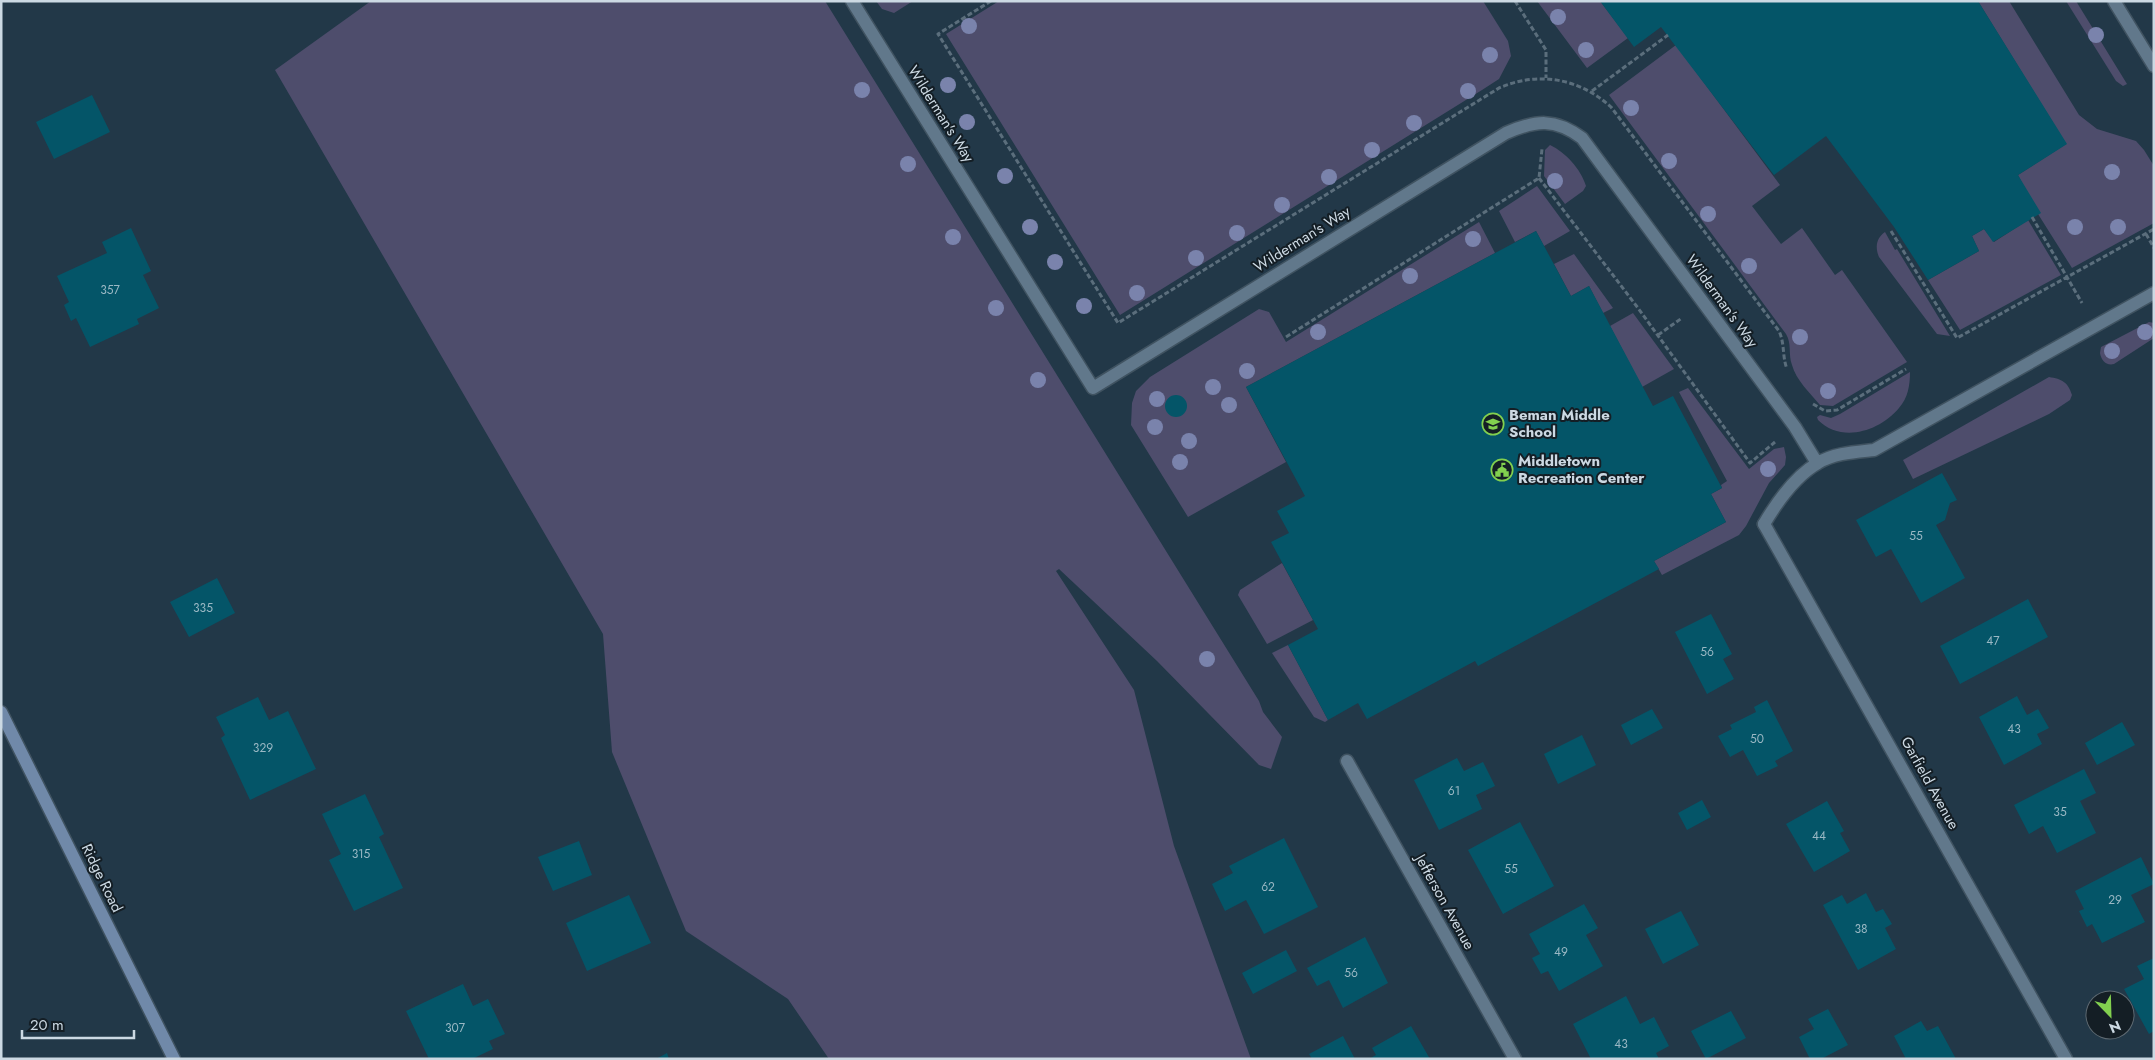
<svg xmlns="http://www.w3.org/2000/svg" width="2155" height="1060" viewBox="0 0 2155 1060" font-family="Jost,sans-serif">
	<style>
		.green { fill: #4e4d6c }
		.building { fill: #045568 }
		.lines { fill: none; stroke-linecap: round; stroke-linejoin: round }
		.lane-casing { stroke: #405361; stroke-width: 15 }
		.street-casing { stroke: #405361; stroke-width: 15 }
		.secondary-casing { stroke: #405361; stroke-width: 15 }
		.path { stroke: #5b6e7c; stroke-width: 3; stroke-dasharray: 5 2.5; stroke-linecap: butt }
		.lane { stroke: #61788b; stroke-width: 12 }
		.street { stroke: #61788b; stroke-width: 12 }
		.secondary { stroke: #7089a9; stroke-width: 12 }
		.tree { fill: #7a83ac }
		.labels { text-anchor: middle; stroke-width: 4; stroke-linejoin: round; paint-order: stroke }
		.number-label { font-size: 12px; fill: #9ab8c4 }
		.street-label { font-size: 15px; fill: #ccd9e3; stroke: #141e25 }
		.poi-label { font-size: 15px; font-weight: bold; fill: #ccd9e3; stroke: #141e25; text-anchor: start }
	</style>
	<rect width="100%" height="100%" fill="#223848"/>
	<path class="green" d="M371 1H825L1259 701 1263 712 1282 737 1271 769 1259 765 1157 661 1059 569 1056 571 1134 690 1174 846 1251 1059H829L788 999 686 931 612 752 603 634 275 70Z
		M876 1H913L894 13 882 9Z
		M999 1H1483L1508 41 1511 56 1499 79 1482 90 1120 315 946 34Z
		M1537 1H1600L1628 38 1587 68Z
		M1978 1H2009L2079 115 2097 129 2136 141 2144 150 2154 166V223L2072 268 2038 214 2018 175 2066 144Z
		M2066 1H2076L2127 84 2123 86 2116 81Z
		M1676 45 1780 185 1752 206 1781 244 1802 228 1835 275 1842 270 1907 362 1833 406 1820 405C1810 393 1796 380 1792 365 1788 354 1792 344 1786 334L1609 95Z
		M1550 145C1565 152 1581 169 1586 186L1583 191 1565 204 1544 176 1545 150Z
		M1537 186 1570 231 1544 246 1536 231 1515 242 1499 211Z
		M2028 220 2061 275 1960 330 1928 280 1979 251 1972 236 1984 229 1994 242Z
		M1479 222 1495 253 1246 387 1286 462 1188 517 1131 425 1132 403 1136 391 1150 377 1259 309 1269 312 1286 342Z
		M1885 232 1895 250 1897 249 1950 336 1937 334 1879 257C1875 248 1876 238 1885 232Z
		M1574 254 1613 308 1603 313 1589 286 1571 296 1554 264Z
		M1633 313 1674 369 1642 387 1610 326Z
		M2149 322 2154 323V338L2114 364C2106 366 2101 360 2100 353L2101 347Z
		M1910 372C1910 385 1908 398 1899 408 1879 432 1841 443 1818 420L1817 417 1820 415 1831 418 1840 414Z
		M2049 377C2062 379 2068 382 2072 395L2070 400 2049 414 1913 479 1903 460Z
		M1688 388 1749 469 1774 449 1784 447 1786 457 1785 465 1769 483 1746 526 1739 535 1662 575 1654 561 1726 522 1711 494 1722 488 1721 485 1727 481 1679 392Z
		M1282 563 1313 620 1267 644 1238 595 1240 590Z
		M1288 645 1328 720 1325 722 1314 717 1272 653Z"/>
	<path class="building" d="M1600 1H1978L2067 144 2018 175 2041 213 1993 242 1984 229 1972 236 1979 251 1928 280 1894 227 1826 136 1774 175 1661 27 1634 47Z
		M92 95 110 132 54 159 36 122Z
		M131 228 151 271 143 275 159 308 137 319 139 324 90 347 76 318 71 321 64 305 69 302 57 276 107 253 102 242Z
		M1536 231 1571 296 1589 286 1653 406 1673 396 1722 488 1711 494 1726 522 1654 561 1659 569 1478 666 1475 661 1367 719 1358 703 1328 720 1288 645 1318 629 1271 542 1289 533 1277 511 1305 496 1246 387Z
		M1165 406a11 11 0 1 1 22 0a11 11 0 1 1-22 0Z
		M1942 473 1957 500 1950 503 1945 520 1936 525 1965 578 1921 603 1891 549 1876 557 1856 520Z
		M217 578 235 613 189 637 170 602Z
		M2028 599 2048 637 1960 684 1940 646Z
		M1711 614 1732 654 1723 659 1734 679 1707 694 1675 632Z
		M2017 696 2027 715 2038 709 2049 728 2037 734 2042 744 2004 765 1979 717Z
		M258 697 269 720 288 711 316 769 250 800 221 738 225 735 216 717Z
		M1767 700 1793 751 1775 761 1778 766 1757 776 1743 750 1730 757 1718 736 1732 729 1730 725 1756 712 1754 707Z
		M1652 709 1663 728 1631 745 1621 725Z
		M2122 722 2135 745 2097 765 2085 743Z
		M1582 735 1596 765 1558 784 1544 754Z
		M1457 758 1464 771 1483 762 1495 786 1476 795 1482 809 1439 830 1414 780Z
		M2084 769 2096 793 2080 801 2096 833 2057 853 2043 826 2029 834 2014 805Z
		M365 794 384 834 379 837 403 888 354 911 329 860 341 854 322 814Z
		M1702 800 1711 817 1687 830 1678 813Z
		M1827 801 1844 831 1840 833 1850 851 1814 872 1786 824Z
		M1520 822 1554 886 1503 914 1468 850Z
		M1284 838 1318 907 1264 934 1246 900 1225 911 1212 884 1233 873 1229 866Z
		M579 841 592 875 553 891 538 857Z
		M2141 857 2154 884 2131 895 2145 922 2102 943 2092 924 2087 927 2079 911 2084 909 2075 891Z
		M1866 893 1876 912 1883 909 1892 924 1885 928 1896 949 1858 970 1823 905 1842 895 1847 904Z
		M629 895 651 943 587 971 566 923Z
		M1584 904 1598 928 1586 935 1603 966 1559 991 1548 971 1541 974 1532 958 1540 954 1529 934Z
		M1681 911 1699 945 1663 964 1645 929Z
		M1365 937 1388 983 1343 1008 1329 980 1317 986 1307 968Z
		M1286 950 1297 971 1253 994 1242 973Z
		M2154 958V1031L2149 1034 2124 989 2144 979 2137 966Z
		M463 984 473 1006 488 999 505 1034 489 1041 493 1049 472 1059H429L406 1011Z
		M1626 996 1640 1024 1654 1017 1669 1046 1656 1053 1659 1059H1591L1573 1024Z
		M1828 1009 1848 1045 1821 1059H1810L1799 1037 1814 1029 1808 1019Z
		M1731 1011 1746 1038 1706 1059 1691 1031Z
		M1921 1021 1927 1031 1938 1026 1956 1059H1906L1894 1036Z
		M1411 1026 1430 1059H1369L1376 1055 1372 1048Z
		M1343 1036 1355 1059H1312L1309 1054Z
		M667 1053 669 1059H656Z"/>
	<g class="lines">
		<g class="lane-casing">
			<path id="lane" d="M852 1 1093 388 1506 133C1536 120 1555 118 1582 138L1795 427 1817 463
				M1764 524C1777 502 1795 476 1818 463 1834 453 1856 452 1874 450L2154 293"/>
		</g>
		<g class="street-casing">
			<path id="street" d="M2114 1 2154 66
				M1764 524 2066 1059
				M1347 761 1515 1059"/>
		</g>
		<g class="secondary-casing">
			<path id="secondary" d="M1 712 174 1059"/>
		</g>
		<path class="path" d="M991 1 938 34 1118 323 1499 88C1538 71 1579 78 1611 107L1779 331C1785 344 1782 356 1787 369
			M1515 1 1546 50V78
			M1592 91 1668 35
			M1539 178 1638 308 1750 463 1775 442
			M2032 217 2082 303
			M1891 231 1957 338 2154 229
			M2146 234 2154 248
			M1658 335 1682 318
			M1286 337 1539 178 1542 149
			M1813 404 1825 411 1837 410 1906 369"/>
		<use href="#lane" class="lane"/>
		<use href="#street" class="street"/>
		<use href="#secondary" class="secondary"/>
	</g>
	<g class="tree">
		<circle cx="1558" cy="17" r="8"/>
		<circle cx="969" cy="26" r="8"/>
		<circle cx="2096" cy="35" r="8"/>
		<circle cx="1586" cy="50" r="8"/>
		<circle cx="1490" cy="55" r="8"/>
		<circle cx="948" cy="85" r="8"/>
		<circle cx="862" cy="90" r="8"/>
		<circle cx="1468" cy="91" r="8"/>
		<circle cx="1631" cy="108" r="8"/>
		<circle cx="967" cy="122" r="8"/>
		<circle cx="1414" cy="123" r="8"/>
		<circle cx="1372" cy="150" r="8"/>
		<circle cx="1669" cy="161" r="8"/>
		<circle cx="908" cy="164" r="8"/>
		<circle cx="2112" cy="172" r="8"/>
		<circle cx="1005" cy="176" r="8"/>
		<circle cx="1329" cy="177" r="8"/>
		<circle cx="1555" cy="181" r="8"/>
		<circle cx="1282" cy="205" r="8"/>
		<circle cx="1708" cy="214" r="8"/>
		<circle cx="1030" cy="227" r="8"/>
		<circle cx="2075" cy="227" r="8"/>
		<circle cx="2118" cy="227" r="8"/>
		<circle cx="1237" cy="233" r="8"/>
		<circle cx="953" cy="237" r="8"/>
		<circle cx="1473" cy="239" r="8"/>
		<circle cx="1196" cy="258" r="8"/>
		<circle cx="1055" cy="262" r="8"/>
		<circle cx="1749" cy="266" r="8"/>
		<circle cx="1410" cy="276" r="8"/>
		<circle cx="1137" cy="293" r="8"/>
		<circle cx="1084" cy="306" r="8"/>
		<circle cx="996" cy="308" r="8"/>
		<circle cx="1318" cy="332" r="8"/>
		<circle cx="2145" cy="332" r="8"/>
		<circle cx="1800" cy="337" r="8"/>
		<circle cx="2112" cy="351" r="8"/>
		<circle cx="1247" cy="371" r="8"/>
		<circle cx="1038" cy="380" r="8"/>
		<circle cx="1213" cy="387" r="8"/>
		<circle cx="1828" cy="391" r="8"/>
		<circle cx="1157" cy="399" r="8"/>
		<circle cx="1229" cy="405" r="8"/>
		<circle cx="1155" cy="427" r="8"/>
		<circle cx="1189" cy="441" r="8"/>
		<circle cx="1180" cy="462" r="8"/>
		<circle cx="1768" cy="469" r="8"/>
		<circle cx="1207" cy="659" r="8"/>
	</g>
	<defs>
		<g id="school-ring" transform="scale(1.125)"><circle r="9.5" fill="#141e25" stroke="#82d04f" stroke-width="1.5"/><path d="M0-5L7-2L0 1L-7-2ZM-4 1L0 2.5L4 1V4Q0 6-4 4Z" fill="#82d04f"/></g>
		<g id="civic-ring" transform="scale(1.125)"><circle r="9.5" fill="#141e25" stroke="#82d04f" stroke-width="1.5"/><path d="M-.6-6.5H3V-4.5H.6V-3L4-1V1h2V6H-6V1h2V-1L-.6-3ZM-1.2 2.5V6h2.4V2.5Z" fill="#82d04f"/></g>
	</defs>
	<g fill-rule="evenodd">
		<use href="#school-ring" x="1493" y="424"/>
		<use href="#civic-ring" x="1502" y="470"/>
	</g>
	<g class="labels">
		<g class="number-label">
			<text x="110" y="294">357</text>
			<text x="1916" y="540">55</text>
			<text x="203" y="612">335</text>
			<text x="1993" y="645">47</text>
			<text x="1707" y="656">56</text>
			<text x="2014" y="733">43</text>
			<text x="1757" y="743">50</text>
			<text x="263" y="752">329</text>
			<text x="1454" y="795">61</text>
			<text x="2060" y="816">35</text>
			<text x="1819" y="840">44</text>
			<text x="361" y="858">315</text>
			<text x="1511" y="873">55</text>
			<text x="1268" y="891">62</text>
			<text x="2115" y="904">29</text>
			<text x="1861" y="933">38</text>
			<text x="1561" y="956">49</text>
			<text x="1351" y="977">56</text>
			<text x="455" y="1032">307</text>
			<text x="1621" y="1048">43</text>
		</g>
		<g class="street-label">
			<text transform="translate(941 114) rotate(58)" y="5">Wilderman's Way</text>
			<text transform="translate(1302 239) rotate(-32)" y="5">Wilderman's Way</text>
			<text transform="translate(1722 301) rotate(54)" y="5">Wilderman's Way</text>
			<text transform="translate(1930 783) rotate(61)" y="5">Garfield Avenue</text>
			<text transform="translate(102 878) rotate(64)" y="5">Ridge Road</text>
			<text transform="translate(1445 902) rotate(61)" y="5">Jefferson Avenue</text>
		</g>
		<g class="poi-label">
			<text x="1509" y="420">Beman Middle<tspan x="1509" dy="17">School</tspan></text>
			<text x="1518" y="466">Middletown<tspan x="1518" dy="17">Recreation Center</tspan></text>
		</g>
	</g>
	<rect width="2155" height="1060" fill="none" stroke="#ccd9e3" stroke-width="5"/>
	<g transform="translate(2110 1015) rotate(157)"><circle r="24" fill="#141e25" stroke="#5e6971"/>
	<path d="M0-4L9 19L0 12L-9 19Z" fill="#82d04f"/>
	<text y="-8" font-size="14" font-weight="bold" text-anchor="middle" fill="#ccd9e3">N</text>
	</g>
	<path d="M22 1030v8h112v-8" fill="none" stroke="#ccd9e3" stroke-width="2.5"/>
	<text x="30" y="1030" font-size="15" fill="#ccd9e3" stroke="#141e25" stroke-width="4" paint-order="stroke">20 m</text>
</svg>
